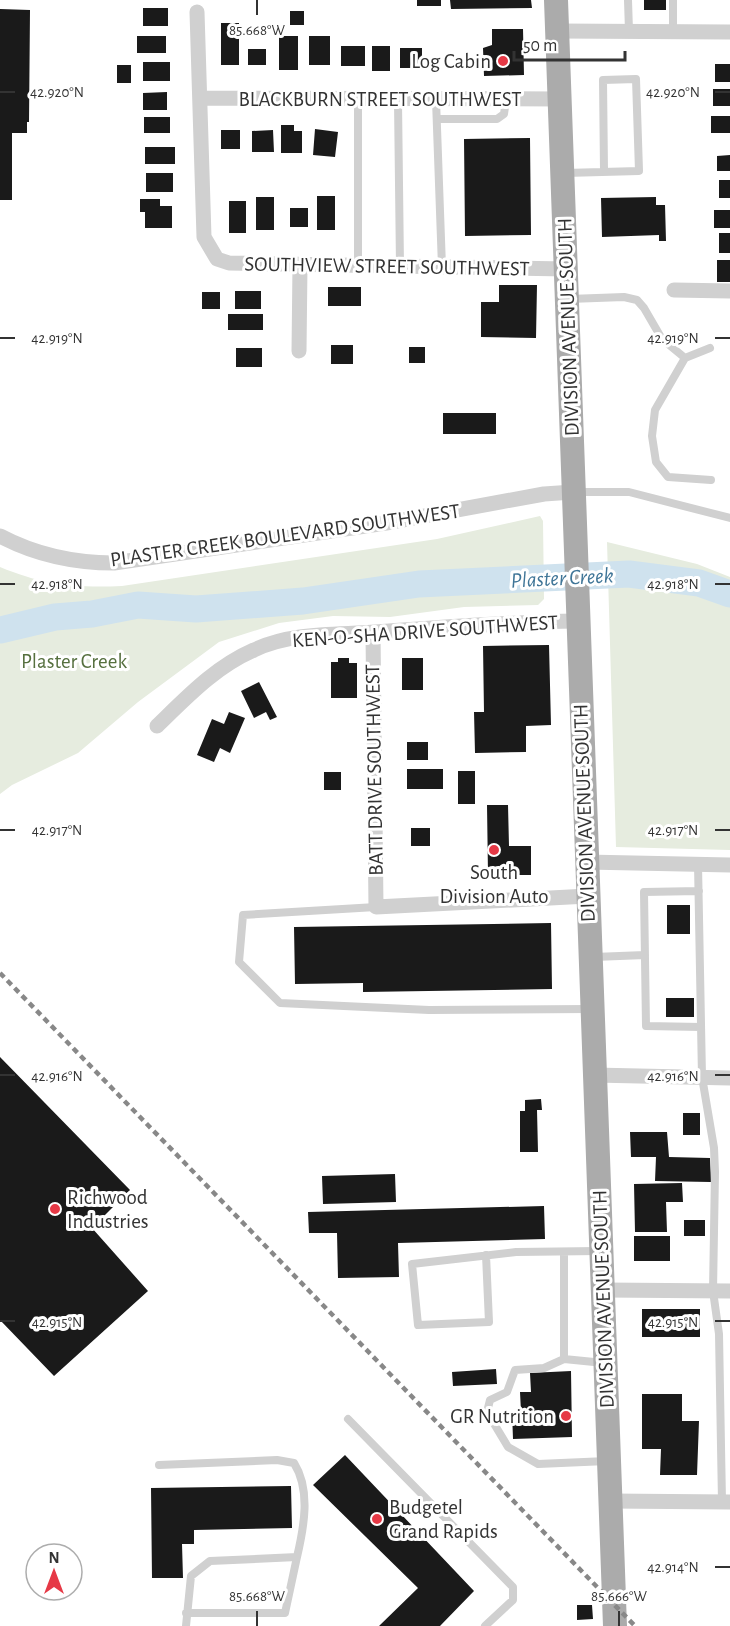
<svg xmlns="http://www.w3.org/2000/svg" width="730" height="1626" viewBox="0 0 730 1626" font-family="'Alegreya Sans',sans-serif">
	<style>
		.green { fill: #e6ecdf }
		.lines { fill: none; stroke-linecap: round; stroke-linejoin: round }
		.river { stroke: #cfe2ee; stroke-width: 27 }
		.building { fill: #1a1a1a }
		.service { stroke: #d0d0d0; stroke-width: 8 }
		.minor { stroke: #d0d0d0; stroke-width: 15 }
		.primary { stroke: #ababab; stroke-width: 24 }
		.rail { stroke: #888; stroke-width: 4.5; stroke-dasharray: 6 4.5; stroke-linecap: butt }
		.ticks { fill: none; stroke: #333; stroke-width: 2 }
		.poi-dot { fill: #e63946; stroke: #fff; stroke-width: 2 }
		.labels { text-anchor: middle; stroke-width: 6; stroke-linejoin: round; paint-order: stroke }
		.poi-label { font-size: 21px; fill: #333; stroke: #fff; text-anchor: end }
		.street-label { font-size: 21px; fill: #333; stroke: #fff }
		.park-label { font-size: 21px; fill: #56703f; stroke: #fff }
		.water-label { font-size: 22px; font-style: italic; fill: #3f7597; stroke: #fff }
		.ticks-label { font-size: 15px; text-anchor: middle; fill: #333; stroke: #fff; stroke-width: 6; stroke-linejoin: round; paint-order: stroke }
	</style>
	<rect width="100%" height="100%" fill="#fff"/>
	<path class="green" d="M540 516 543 521 544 599 538 605 464 607 390 617 333 616 279 623 219 642 138 702 78 753 12 785 0 794V567C43 585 76 588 122 586L437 539Z
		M607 542 697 564 730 577V850L616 847Z"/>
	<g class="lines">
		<path class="river" d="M0 630 55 617 92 614 138 605 196 609 303 601 419 584 629 574 699 583 730 594"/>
	</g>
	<path class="building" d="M417 0H441V6H417Z
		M450 0H531L532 8 451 9Z
		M644 0H666V10H644Z
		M143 8H168V26H143Z
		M0 9 30 10 29 122H27V133H12V200H0Z
		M290 11H304V25H290Z
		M221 23H239V65H221Z
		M492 29H523L524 75 484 76 483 48 492 45Z
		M137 36H166V53H137Z
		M279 36H298V70H279Z
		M309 36H330V65H309Z
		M341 46H365V66H341Z
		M372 46H390V71H372Z
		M400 48H422V68H400Z
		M248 49H266V65H248Z
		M143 62H170V81H143Z
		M715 64H730V82H715Z
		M117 65H131V83H117Z
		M713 89H730V106H713Z
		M167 92V110H143V93Z
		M711 116H730V133H711Z
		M144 117H170V133H144Z
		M281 125H294V131H302V153H281Z
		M315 129 338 132 335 157 313 155Z
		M221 130H240V149H221Z
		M273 130 274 152H252V131Z
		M530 138 531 235 465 236 464 139Z
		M145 147H175V164H145Z
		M730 155V171H717V156Z
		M146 173H173V192H146Z
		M719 180H730V198H719Z
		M317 196H335V230H317Z
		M256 197H274V230H256Z
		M656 197V205H665L666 241H659V235L602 237 601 198Z
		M140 199H160V206H172V228H145V212H140Z
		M229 201H246V233H229Z
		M290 208H308V227H290Z
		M714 210H730V228H714Z
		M719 233H730V253H719Z
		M717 260H730V282H717Z
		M499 285H537L536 338 481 337V302H499Z
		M328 287H361V306H328Z
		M235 291H261V309H235Z
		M202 292H220V309H202Z
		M228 314H263V330H228Z
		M331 345H353V364H331Z
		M409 347H425V363H409Z
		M236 348H262V367H236Z
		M443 413H496V434H443Z
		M549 645 551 725 526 726V752L475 753 474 712H484L483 646Z
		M338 658H349V663H357V698H331V662H338Z
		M402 658H423V690H402Z
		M259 682 277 717 270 720 266 712 254 718 241 691Z
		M229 712 245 718 230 753 220 748 214 762 197 755 212 719 224 724Z
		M407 742H428V760H407Z
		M407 769H443V789H407Z
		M458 771H475V804H458Z
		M324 772H341V790H324Z
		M487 805H508L509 846H531V875H488Z
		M411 828H430V846H411Z
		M667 905H690V934H667Z
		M551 923 552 989 363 992V983L295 984 294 927Z
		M666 998H694V1017H666Z
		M0 1057 130 1190 92 1228 148 1291 54 1376 0 1320Z
		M541 1099 542 1110H537L538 1152H520V1111H525V1100Z
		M683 1113H700V1135H683Z
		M630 1132H667L669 1157 710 1158 711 1182 655 1181 656 1157H631Z
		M395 1174 396 1202 323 1204 322 1176Z
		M682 1183 683 1202H666L667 1232H635L634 1184Z
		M544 1206 545 1239 398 1243 399 1277 338 1278 337 1233H309L308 1212Z
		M684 1220H705V1236H684Z
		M634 1236H670V1261H634Z
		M642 1309H700V1337H642Z
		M496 1369 497 1384 453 1386 452 1372Z
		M571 1371 572 1437 513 1439 512 1412H521L520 1392H531L530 1373Z
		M642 1394H682V1421H699L697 1475H660L661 1449H642Z
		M345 1455 474 1591 440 1626H379L418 1588 313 1485Z
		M291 1486 292 1528 194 1530V1544H182L183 1578H152L151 1488Z
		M577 1605H592L593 1619 577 1620Z"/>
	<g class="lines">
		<path class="service" d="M628 0 629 31
			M673 0V32
			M358 100V266
			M436 100 442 267
			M398 101 400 266
			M437 119H497L504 114 506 100
			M565 173 639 171 636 79 603 80 604 171
			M569 299 624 297 637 300 644 308 662 339 685 358
			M710 348 685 358 655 410 652 436 656 462 668 477 711 480
			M577 492H629L730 518
			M698 864 702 1077 714 1148 715 1172 713 1291 719 1334 722 1502
			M699 891 644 892 646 1026 701 1027
			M376 907 243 915 239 962 280 1003 429 1010 590 1009
			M594 957 645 955
			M564 1253V1359L604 1363
			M486 1255 489 1322 418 1325 412 1264 516 1252 598 1251
			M564 1359 544 1368 515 1370 507 1392 490 1400 487 1412 508 1447 538 1464 607 1461
			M348 1419 513 1587V1600L485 1626
			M159 1465 277 1460 294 1463C311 1490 304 1527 297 1557L210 1561 191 1576 186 1626
			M186 1613H285L297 1557"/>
		<path class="minor" d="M197 12 204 237 217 259 229 263 567 269
			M558 31 730 32
			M200 98 561 99
			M674 290 730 291
			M299 351 300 265
			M0 536C36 555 73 563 114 563L386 523 544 494 573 492
			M373 633 376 907 588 896
			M157 726C187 697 215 667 254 650 292 632 335 635 376 632 443 627 510 622 577 621
			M586 862 730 865
			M594 1075 730 1078
			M604 1290 730 1291
			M610 1501 730 1502"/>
		<path class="primary" d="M556 0 615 1626"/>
		<path class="rail" d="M0 973 635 1626"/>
	</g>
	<path class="ticks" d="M257 0V15M0 92H15M715 92H730M0 338H15M715 338H730M0 584H15M715 584H730M0 830H15M715 830H730M0 1075H15M715 1075H730M0 1321H15M715 1321H730M715 1567H730M257 1611V1626M619 1611V1626"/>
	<g class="poi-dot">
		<circle cx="503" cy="61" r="6"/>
		<circle cx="494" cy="850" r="6"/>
		<circle cx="55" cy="1209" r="6"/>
		<circle cx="566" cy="1416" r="6"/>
		<circle cx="377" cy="1519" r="6"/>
	</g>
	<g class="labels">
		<g class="poi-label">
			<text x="491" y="68">Log Cabin</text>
			<text x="494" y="879" text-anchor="middle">South<tspan x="494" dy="24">Division Auto</tspan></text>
			<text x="67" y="1204" text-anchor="start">Richwood<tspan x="67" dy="24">Industries</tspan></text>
			<text x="554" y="1423">GR Nutrition</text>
			<text x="389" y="1514" text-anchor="start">Budgetel<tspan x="389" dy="24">Grand Rapids</tspan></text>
		</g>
		<g class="street-label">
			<text x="380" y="106">BLACKBURN STREET SOUTHWEST</text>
			<text transform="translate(387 266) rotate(1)" y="7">SOUTHVIEW STREET SOUTHWEST</text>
			<text transform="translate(568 327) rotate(-92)" y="7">DIVISION AVENUE SOUTH</text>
			<text transform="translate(285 535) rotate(-8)" y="7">PLASTER CREEK BOULEVARD SOUTHWEST</text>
			<text transform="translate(425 631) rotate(-4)" y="7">KEN-O-SHA DRIVE SOUTHWEST</text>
			<text transform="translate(374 770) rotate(-91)" y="7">BATT DRIVE SOUTHWEST</text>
			<text transform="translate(584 813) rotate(-92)" y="7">DIVISION AVENUE SOUTH</text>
			<text transform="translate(603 1299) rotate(-92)" y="7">DIVISION AVENUE SOUTH</text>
		</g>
		<g class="park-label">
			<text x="74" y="668">Plaster Creek</text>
		</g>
		<g class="water-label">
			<text transform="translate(562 577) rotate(-3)" y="8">Plaster Creek</text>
		</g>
	</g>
	<g class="ticks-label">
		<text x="257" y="35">85.668°W</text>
		<text x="57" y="97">42.920°N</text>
		<text x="673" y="97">42.920°N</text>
		<text x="57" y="343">42.919°N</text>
		<text x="673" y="343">42.919°N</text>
		<text x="57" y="589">42.918°N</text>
		<text x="673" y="589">42.918°N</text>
		<text x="57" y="835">42.917°N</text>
		<text x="673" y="835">42.917°N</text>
		<text x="57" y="1081">42.916°N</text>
		<text x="673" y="1081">42.916°N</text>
		<text x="57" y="1327">42.915°N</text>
		<text x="673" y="1327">42.915°N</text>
		<text x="673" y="1572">42.914°N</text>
		<text x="257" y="1601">85.668°W</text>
		<text x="619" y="1601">85.666°W</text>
	</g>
	<g transform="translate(54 1572)"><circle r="28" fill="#ffffff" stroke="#adadad" stroke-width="1.5"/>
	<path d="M0-4.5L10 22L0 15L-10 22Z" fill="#e63946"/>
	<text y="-9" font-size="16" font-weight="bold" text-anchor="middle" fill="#333333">N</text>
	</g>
	<path d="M514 51v9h111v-9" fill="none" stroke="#333333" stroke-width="3"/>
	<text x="523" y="51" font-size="18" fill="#333333" stroke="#ffffff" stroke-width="4.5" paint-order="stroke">50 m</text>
</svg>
